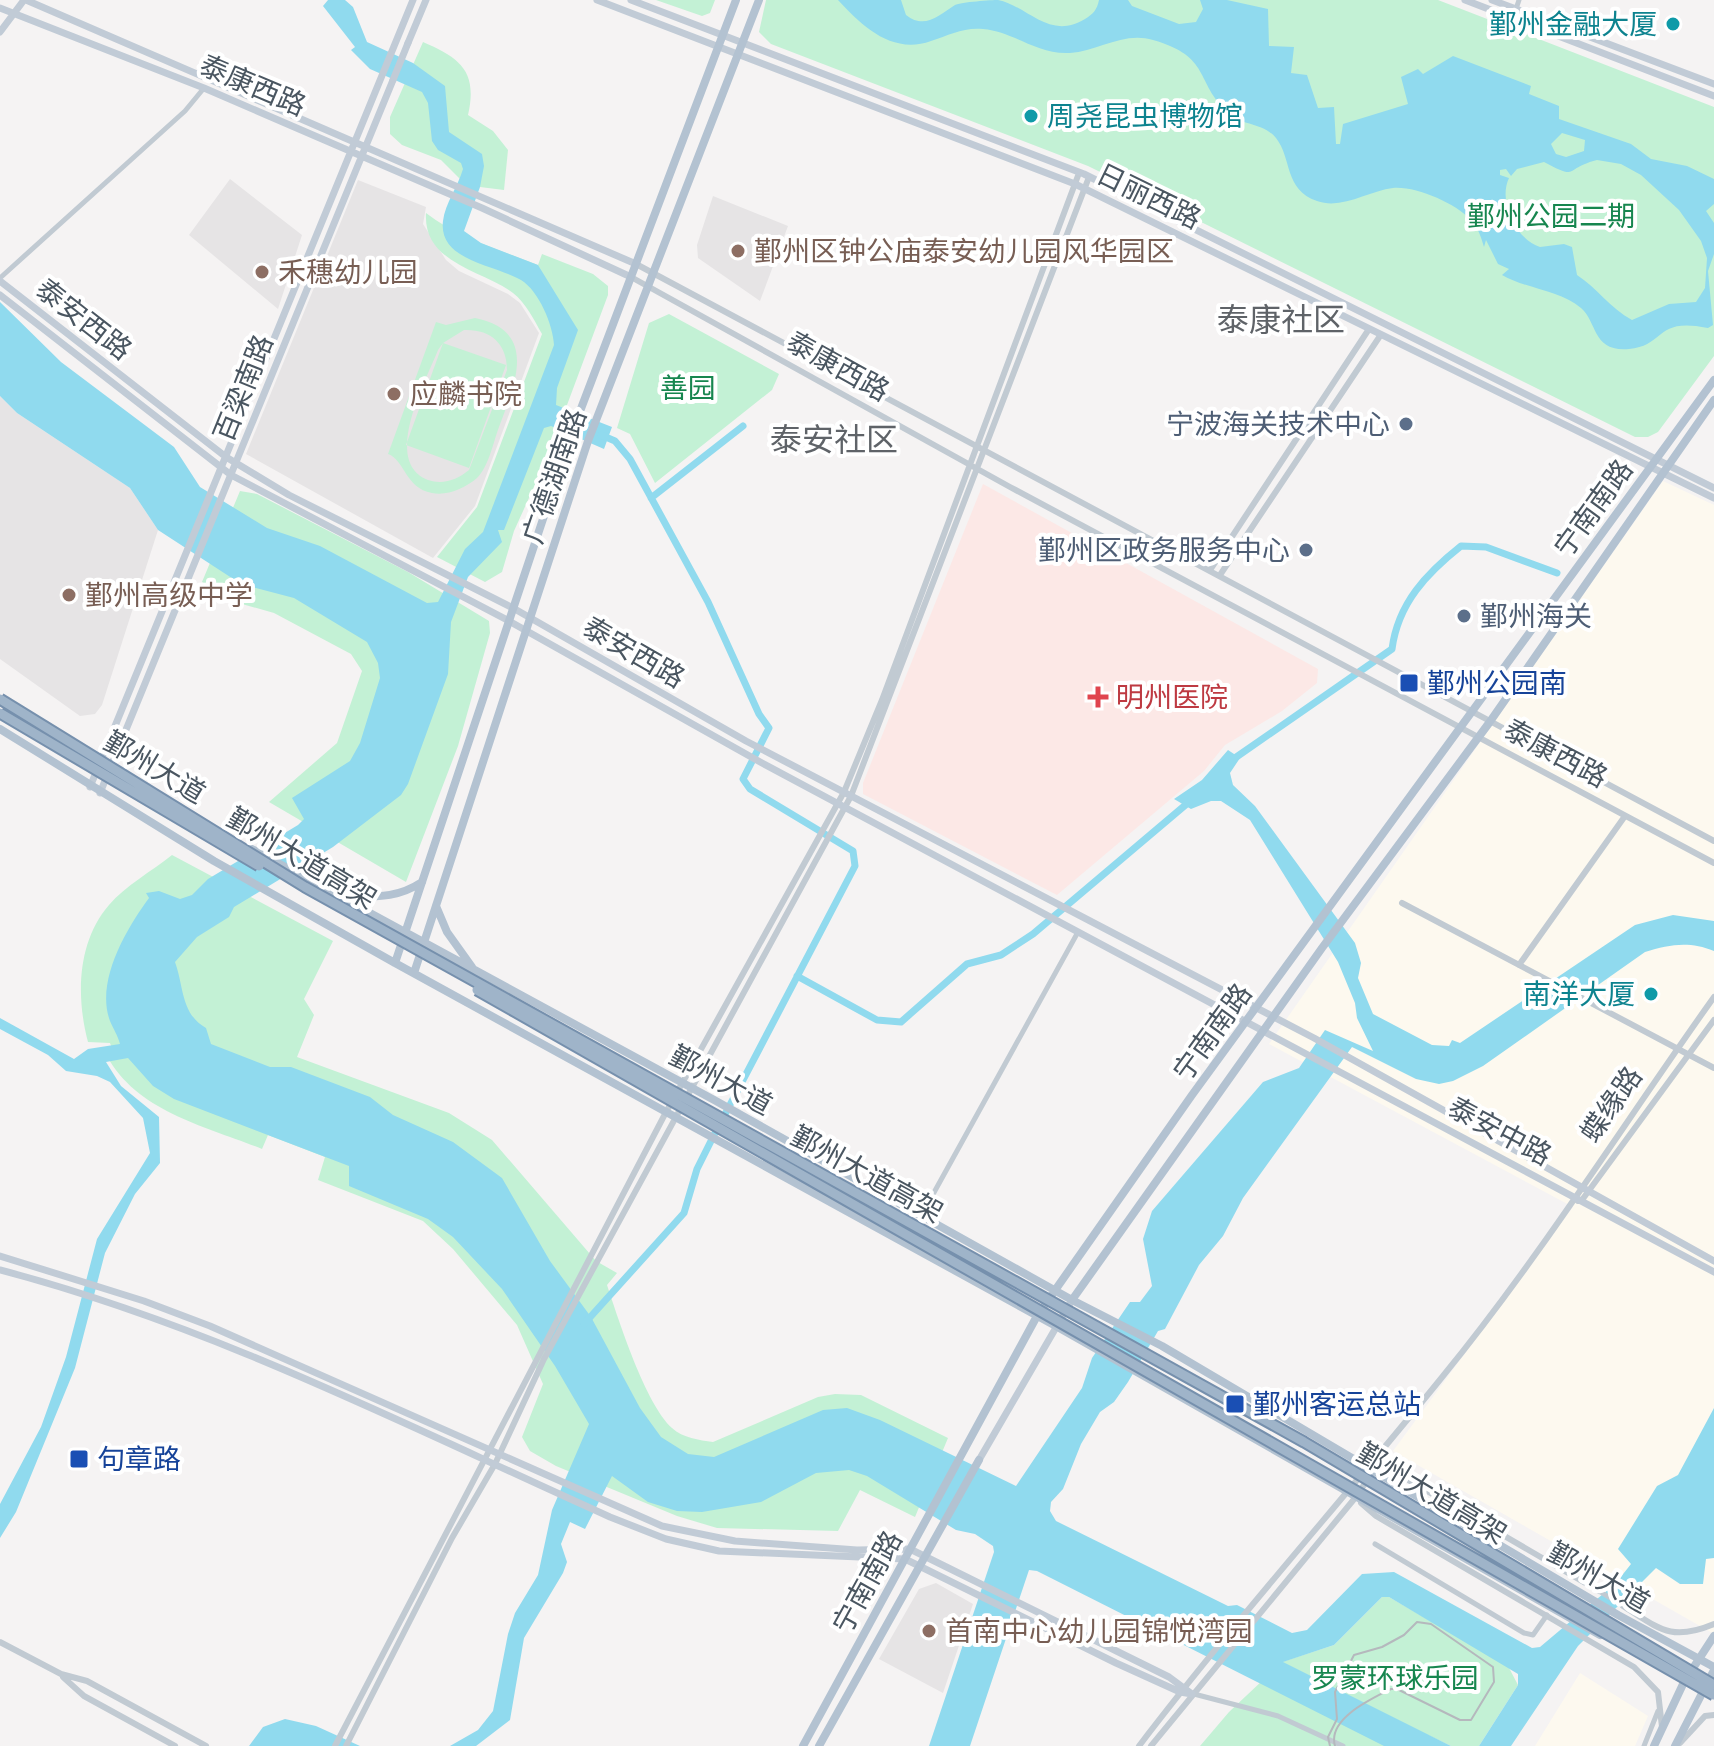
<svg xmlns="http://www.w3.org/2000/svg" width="1714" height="1746" viewBox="0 0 1714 1746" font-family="Arial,'Noto Sans SC',sans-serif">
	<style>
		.commercial { fill: #fdf9ef }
		.education { fill: #e6e4e5 }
		.medical { fill: #fce8e6 }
		.green { fill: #c3f1d5; fill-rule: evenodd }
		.water { fill: #90daee; fill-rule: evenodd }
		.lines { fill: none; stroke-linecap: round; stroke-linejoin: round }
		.canal { stroke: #90daee; stroke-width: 7 }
		.minor { stroke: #c1cad2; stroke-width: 5 }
		.tertiary { stroke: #c1cad2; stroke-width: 6 }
		.secondary { stroke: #c1cbd6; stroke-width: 7 }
		.primary { stroke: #b3c2d1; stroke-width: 8 }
		.rail { stroke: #b5b8bd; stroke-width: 2 }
		.trunk-bridge-casing { stroke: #7690ad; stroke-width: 13; stroke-linecap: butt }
		.secondary-bridge { stroke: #c1cbd6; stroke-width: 7 }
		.trunk-bridge { stroke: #9fb4c9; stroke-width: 9 }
		.culture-dot { fill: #0f9aa8; stroke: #fff; stroke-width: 3 }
		.education-dot { fill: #8d6e63; stroke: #fff; stroke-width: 3 }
		.service-dot { fill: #5c6f8a; stroke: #fff; stroke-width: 3 }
		.transit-dot { fill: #1a4fb4; stroke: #fff; stroke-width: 3 }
		.health-dot { fill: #e0444e; stroke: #fff; stroke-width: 3 }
		.labels { text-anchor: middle; stroke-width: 8; stroke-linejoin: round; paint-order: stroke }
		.culture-label { font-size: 28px; fill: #0d838f; stroke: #fff; text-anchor: end }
		.street-label { font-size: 28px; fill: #4a5661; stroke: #fff }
		.park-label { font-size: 28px; fill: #17864f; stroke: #fff }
		.education-label { font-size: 28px; fill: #785e54; stroke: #fff; text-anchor: start }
		.service-label { font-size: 28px; fill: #4e5e75; stroke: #fff; text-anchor: end }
		.transit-label { font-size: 28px; fill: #164399; stroke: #fff; text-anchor: start }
		.health-label { font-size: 28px; fill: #be3a42; stroke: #fff; text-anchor: start }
		.quarter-label { font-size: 32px; fill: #5f6368; stroke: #fff }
	</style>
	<rect width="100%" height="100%" fill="#f5f3f3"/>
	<path class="commercial" d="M1663 481 1714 505V1634L1393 1451 1573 1207 1269 1044Z
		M1580 1673 1648 1716 1635 1746H1535Z"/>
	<path class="education" d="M230 179 302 235 278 309 189 235Z
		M358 180 426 207 423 224 446 260 459 271 508 294 520 303 539 333 475 506 433 558 246 454Z
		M713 196 788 226 760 301 698 258 697 245Z
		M0 396 17 413 130 488 158 530 102 705 95 714 80 716 0 659Z
		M936 1583 973 1604 943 1693 879 1659 919 1589Z"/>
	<path class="medical" d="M983 484 1318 669 1317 683 1282 711 1225 745 1204 771 1057 895 863 794V783Z"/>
	<path class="green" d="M656 0H715L710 13 702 16Z
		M766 0H1438L1714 107V356L1658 432 1648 437H1635L1088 166 771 44 759 32Z
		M423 42C460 58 478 71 468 115L493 131 508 150 504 190 480 187 460 179 441 160 402 145 390 134V117Z
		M426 213C458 238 500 250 538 265L542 254 593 274 608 286V295L548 456 514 531 502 572 485 582 437 557 477 507 542 334C534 320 526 303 513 293 483 270 423 264 426 213Z
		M669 314 779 374 772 390 655 483 630 434 617 428 649 323Z
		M475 318C540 331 514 386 499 427 493 443 489 466 477 478 465 488 448 496 432 493 405 488 405 460 388 454L436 322 446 325ZM464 330C490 329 507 343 507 370L469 470C457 480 443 485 428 480 381 462 426 381 438 350L443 343 406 445 469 468 506 365 443 343Z
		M240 491 257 494 408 572 489 621 490 633 458 746 406 882 269 802 337 743 362 671 351 654 274 613 235 602 202 582Z
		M172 855 333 941 304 999 314 1015 297 1057 449 1113 492 1140 596 1261 617 1273 607 1285C619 1321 645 1403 672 1428 683 1438 699 1440 713 1442L818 1397 835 1394 861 1395 948 1438 915 1517 860 1490 838 1531 717 1528 677 1516 556 1466 530 1451 522 1437 543 1384 517 1325 453 1249 423 1221 318 1180 325 1157 268 1135 262 1149C208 1127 137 1112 107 1056L114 1054 110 1043 88 1042C76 997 77 942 109 905 125 886 152 871 172 855Z
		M1382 1597H1389L1508 1666 1518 1685 1479 1746H1451L1428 1735 1421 1746H1200L1229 1712 1282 1662 1334 1645Z"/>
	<path class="water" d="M328 0H345L353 7 367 42 413 63 445 86 449 132 482 154 484 166 480 187 464 231 481 243 538 265 578 330 557 388 556 405 612 427 604 449 551 426 544 428 504 530H498L502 542 468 577 451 622 448 674 408 784 401 795 333 847 234 907 229 917 197 937 175 962C184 987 181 1014 206 1028L211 1044 270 1067H291L370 1097 393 1115 453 1142 502 1178 550 1261 591 1317 640 1408 661 1437 688 1454 714 1457 823 1410 847 1408 880 1420 1016 1486 1082 1388 1092 1358 1130 1302H1140L1152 1286 1143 1239 1152 1211 1263 1082 1299 1068 1325 1030 1373 1051 1357 1018 1355 1003 1338 962 1250 820 1221 801H1211L1191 809 1174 799 1202 780 1228 750 1240 758 1230 773 1233 785 1255 806 1355 943 1361 963 1358 978 1373 1014 1432 1045 1449 1046 1452 1040 1460 1043 1635 925 1673 915 1714 921V951C1690 941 1670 944 1645 952L1483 1066 1453 1081 1439 1084 1416 1079 1352 1047 1243 1198 1223 1236 1199 1265 1165 1329 1158 1331 1128 1382 1114 1402 1100 1412 1081 1444 1063 1489 1051 1502 1050 1511 1056 1521 1228 1606 1237 1605 1292 1633 1307 1630 1362 1574 1394 1572 1532 1648 1540 1647 1616 1583 1631 1564 1618 1549 1657 1486 1678 1475 1714 1408V1558L1706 1559 1703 1584H1680L1656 1568 1578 1646 1511 1746H1479L1518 1685V1674L1389 1597H1382L1334 1645 1283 1662 1451 1746H1384L1037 1571 1029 1570 970 1746H929L994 1552 993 1546 975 1534 956 1530 867 1476 849 1470 816 1473 761 1502 702 1512 677 1511 648 1502 612 1476 585 1529 570 1522 561 1544 567 1562 563 1573 524 1638 510 1720 476 1746H450L478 1730 493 1711 508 1634 515 1613 538 1575 552 1510 589 1424 555 1366 502 1289 453 1237 428 1219 349 1186V1166L174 1099 153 1086 128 1058 106 1062 121 1086 159 1117 160 1163 135 1194 105 1253 75 1368 16 1512 0 1538V1504L41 1427 66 1357 97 1239 150 1153 143 1118 110 1082 97 1076 66 1071 48 1055 0 1029V1018L74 1059 88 1049 120 1044C118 1036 113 1028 110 1021 95 981 127 928 149 898L146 893 159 891 180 899 192 895 208 879 298 825 304 819 292 798 350 761 360 743 380 678 378 663 367 642 294 598 241 584 158 530 130 488 17 413 0 396V302L61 362 174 447 200 487 267 528 320 546 427 603 438 602 465 549 483 532 554 345C553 325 539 291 521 280 496 265 438 261 443 221 445 204 458 186 463 169L461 163 438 150 432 141 428 103 422 92 370 69 351 50 355 47 323 6Z
		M838 0H901L906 15C925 30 939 15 955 5 961 2 992 0 998 0 1028 6 1049 41 1085 19 1093 14 1097 10 1099 0H1128L1132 6 1179 24 1196 22 1203 9 1200 0H1227L1268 9 1269 46 1294 47 1291 73 1307 75 1318 108 1334 107 1336 144H1340L1343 124 1408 104 1401 77 1418 69 1423 74 1453 56 1531 86 1529 94 1559 106V119L1631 144 1651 159 1687 166 1714 179V204L1706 211 1714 223V254L1708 271 1713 325 1708 328C1654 317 1667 345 1629 349 1592 352 1598 323 1581 308 1560 290 1526 289 1502 275L1509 269 1498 264 1486 240 1484 247C1481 237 1478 227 1471 220 1455 203 1416 186 1393 188 1368 191 1342 210 1317 201 1284 190 1292 158 1276 138 1263 122 1241 126 1228 113 1194 81 1212 57 1153 40 1124 31 1098 51 1070 53 1037 55 1015 32 983 29 964 27 949 35 931 41 892 55 862 26 838 0ZM1562 133 1585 140 1584 151 1566 157 1556 154 1551 144ZM1597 160 1621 164 1641 175 1679 210 1701 241 1707 258 1705 288 1696 302 1669 304 1632 320C1610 308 1597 288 1577 275L1572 247 1564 244 1540 247C1515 239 1498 201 1509 178L1500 175V170L1506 169 1511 176 1517 169 1544 162C1580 181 1562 169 1597 160Z
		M285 1719 316 1726 360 1746H249L263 1727Z"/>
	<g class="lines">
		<path class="canal" d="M601 435 615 441 630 459 708 602 759 714 769 728 743 779 750 789 853 851 855 866 721 1122
			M651 498 743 426
			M1232 760 1392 649C1398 603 1427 573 1461 546L1486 547 1557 573
			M797 976 877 1020 901 1022 967 964 1001 955 1033 934 1189 802
			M584 1324 684 1213 697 1169 715 1133"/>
		<path class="minor" d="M1516 9 1519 0
			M0 278 185 111 204 88
			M921 1216 1078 932
			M1375 1544 1524 1633 1533 1635 1547 1615
			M1599 1591 1623 1606
			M1194 1694 1278 1716 1343 1746
			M1644 1746 1658 1711"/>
		<path class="tertiary" d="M636 264 1714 841
			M631 277 1010 487 1714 863
			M1210 570 1369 329
			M1220 575 1380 336
			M1402 903 1714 1068
			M1519 965 1625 816
			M1578 1201 1582 1200 1714 1020
			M1379 1463 1599 1591
			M1361 1503 1376 1516 1634 1667 1658 1692 1662 1727
			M1623 1606C1660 1629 1671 1642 1714 1624
			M0 1642 61 1674 87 1681 206 1746
			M63 1677 84 1696 175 1746
			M1680 1743 1705 1716 1714 1715
			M335 1746 665 1114 844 792 882 700 1079 173
			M346 1746 452 1538 495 1464 544 1359 851 796 1089 177
			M1139 1746C1236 1619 1343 1500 1443 1376 1541 1256 1624 1123 1714 997
			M1151 1746 1355 1498 1379 1463 1382 1450"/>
		<path class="secondary" d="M26 0 636 264
			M597 0 1075 184 1714 498
			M631 0 1084 174 1714 488
			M1465 0 1714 96
			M1492 0 1714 84
			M0 8 204 88 482 208 631 277
			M0 32 24 0
			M408 43 426 0
			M0 281 226 457 289 495 513 608 746 741 1314 1038 1714 1261
			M0 295 231 475 509 621 762 763 1714 1272
			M90 787 413 0
			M100 793 393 80
			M0 1256 144 1301 210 1326 662 1526 735 1541 857 1550 910 1549 1169 1677 1192 1694
			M0 1270C214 1326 409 1427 610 1517L666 1539 719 1551 905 1559 1116 1663 1180 1692 1192 1694
			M979 1460 1072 1300"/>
		<path class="primary" d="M0 729 214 861 395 963 1054 1325 1600 1635
			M250 848 716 1101 1072 1300 1162 1346 1618 1615 1714 1667
			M340 897C371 896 395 900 422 882
			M436 906 447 932 472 967
			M395 963 571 435 736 0
			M414 973 588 441 759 0
			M1072 1300 1322 948 1489 723 1714 400
			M803 1746 1037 1316 1192 1095 1714 380
			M819 1746 979 1460
			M1654 1746 1684 1682 1714 1636
			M1675 1746 1714 1670"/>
		<path class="rail" d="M1330 1746 1328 1737 1337 1719 1335 1692 1354 1655 1382 1647 1404 1635 1417 1622 1431 1624 1493 1667 1494 1682 1471 1720H1460L1397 1689H1391C1371 1699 1327 1719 1335 1746"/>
		<g class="trunk-bridge-casing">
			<path id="trunk-bridge" d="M0 699 305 887 1304 1442 1714 1685
				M0 713 259 866
				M477 990 1714 1695"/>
		</g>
		<path class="secondary-bridge" d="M393 80 408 43"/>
		<use href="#trunk-bridge" class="trunk-bridge"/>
	</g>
	<g class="culture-dot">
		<circle cx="1673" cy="24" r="8"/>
		<circle cx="1031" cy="116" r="8"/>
		<circle cx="1651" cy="994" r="8"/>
	</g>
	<g class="education-dot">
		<circle cx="738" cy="251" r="8"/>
		<circle cx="262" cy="272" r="8"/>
		<circle cx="394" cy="394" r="8"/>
		<circle cx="69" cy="595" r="8"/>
		<circle cx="929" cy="1631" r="8"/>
	</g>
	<g class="service-dot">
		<circle cx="1406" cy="424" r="8"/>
		<circle cx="1306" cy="550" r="8"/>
		<circle cx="1464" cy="616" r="8"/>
	</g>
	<g class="transit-dot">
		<rect x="1399" y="673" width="20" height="20" rx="4"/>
		<rect x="1225" y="1394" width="20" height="20" rx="4"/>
		<rect x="69" y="1449" width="20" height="20" rx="4"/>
	</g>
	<path class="health-dot" d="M1094 685h8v8h8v8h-8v8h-8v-8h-8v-8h8z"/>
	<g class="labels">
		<g class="culture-label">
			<text x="1657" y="34">鄞州金融大厦</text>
			<text x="1047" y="126" text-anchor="start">周尧昆虫博物馆</text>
			<text x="1635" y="1004">南洋大厦</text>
		</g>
		<g class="street-label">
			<text transform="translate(253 85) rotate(23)" y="10">泰康西路</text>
			<text transform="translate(1149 196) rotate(26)" y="10">日丽西路</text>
			<text transform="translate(84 319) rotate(38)" y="10">泰安西路</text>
			<text transform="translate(838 366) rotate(29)" y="10">泰康西路</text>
			<text transform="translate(243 388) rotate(-68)" y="10">百梁南路</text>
			<text transform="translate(554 476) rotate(-71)" y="10">广德湖南路</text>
			<text transform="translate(1593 508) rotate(-54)" y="10">宁南南路</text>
			<text transform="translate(634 652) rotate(30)" y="10">泰安西路</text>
			<text transform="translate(1556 753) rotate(28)" y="10">泰康西路</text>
			<text transform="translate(155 767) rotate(31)" y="10">鄞州大道</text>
			<text transform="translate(302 858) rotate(31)" y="10">鄞州大道高架</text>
			<text transform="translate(1212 1032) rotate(-54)" y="10">宁南南路</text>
			<text transform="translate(721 1080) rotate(29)" y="10">鄞州大道</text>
			<text transform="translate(1611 1104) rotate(-55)" y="10">蝶缘路</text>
			<text transform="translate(1500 1131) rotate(28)" y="10">泰安中路</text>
			<text transform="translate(867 1174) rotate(29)" y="10">鄞州大道高架</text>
			<text transform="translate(1432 1493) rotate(31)" y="10">鄞州大道高架</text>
			<text transform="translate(1599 1577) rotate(30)" y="10">鄞州大道</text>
			<text transform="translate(867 1582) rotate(-61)" y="10">宁南南路</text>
		</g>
		<g class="park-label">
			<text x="1551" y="226">鄞州公园二期</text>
			<text x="688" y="398">善园</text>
			<text x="1395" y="1688">罗蒙环球乐园</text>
		</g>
		<g class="education-label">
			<text x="754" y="261">鄞州区钟公庙泰安幼儿园风华园区</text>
			<text x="278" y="282">禾穗幼儿园</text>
			<text x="410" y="404">应麟书院</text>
			<text x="85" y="605">鄞州高级中学</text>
			<text x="945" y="1641">首南中心幼儿园锦悦湾园</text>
		</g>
		<g class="service-label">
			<text x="1390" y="434">宁波海关技术中心</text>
			<text x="1290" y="560">鄞州区政务服务中心</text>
			<text x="1480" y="626" text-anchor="start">鄞州海关</text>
		</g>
		<g class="transit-label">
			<text x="1427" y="693">鄞州公园南</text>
			<text x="1253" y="1414">鄞州客运总站</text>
			<text x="97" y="1469">句章路</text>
		</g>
		<g class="health-label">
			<text x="1116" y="707">明州医院</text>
		</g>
		<g class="quarter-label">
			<text x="1281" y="331">泰康社区</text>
			<text x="834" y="451">泰安社区</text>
		</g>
	</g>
</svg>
